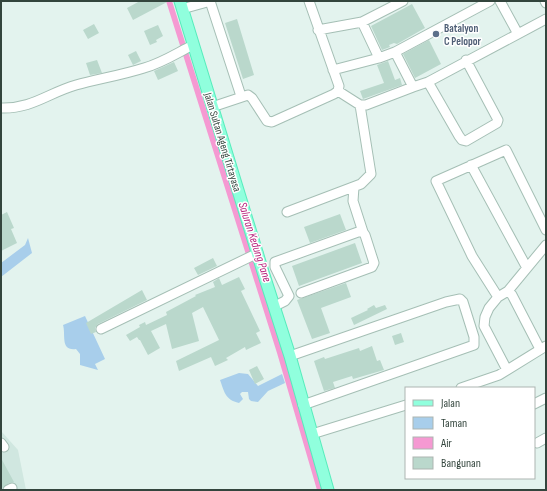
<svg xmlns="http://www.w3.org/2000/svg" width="547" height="491" viewBox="0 0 547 491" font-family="'Sofia Sans Condensed',sans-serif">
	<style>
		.residential { fill: #d0e7e0 }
		.green { fill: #a8ceeb }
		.water { fill: #f599d2 }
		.building { fill: #bad8cc }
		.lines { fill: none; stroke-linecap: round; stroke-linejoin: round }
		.minor-casing { stroke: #a5bfb5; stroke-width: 11 }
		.major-casing { stroke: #57ecbc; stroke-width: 13 }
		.minor { stroke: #fff; stroke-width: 9 }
		.major { stroke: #90ffdd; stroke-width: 11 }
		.service-dot { fill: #5c6f8a; stroke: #fff; stroke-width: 1.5 }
		.labels { text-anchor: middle; stroke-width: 3; stroke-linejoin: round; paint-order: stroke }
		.service-label { font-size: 11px; font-weight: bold; fill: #4e5e75; stroke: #fff; text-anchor: start }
		.street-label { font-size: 11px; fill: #33453d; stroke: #fff }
		.water-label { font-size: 12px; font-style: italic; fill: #b8257d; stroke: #fff }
	</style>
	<rect width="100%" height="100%" fill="#e3f3ee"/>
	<path class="residential" d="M1 431 18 450 26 490H1Z"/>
	<path class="green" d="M28 238 32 253 1 277V263L25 245Z
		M85 316 105 359 95 364 98 370 80 365V354L76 349C60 351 66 335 63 325Z
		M239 373 248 374 258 386 282 374 285 383 268 391 258 402 251 401 249 399 248 392H242L240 394 243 399 239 403C225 400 224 391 220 380Z"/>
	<path class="water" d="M166 1H172L283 351 324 490H317L277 353Z"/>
	<path class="building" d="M140 1H169L133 20 127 8Z
		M412 4 425 28 397 44 394 43 389 45 390 47 382 50 371 26Z
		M237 19 254 75 243 79 225 23Z
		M94 24 99 33 88 39 83 30Z
		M158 25 163 36 156 40 157 42 150 45 144 31Z
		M429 40 441 64 415 78 403 54Z
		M136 51 141 61 133 65 128 55Z
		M97 60 102 73 90 75 86 63Z
		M388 61 395 80 400 78 402 85 363 99 360 91 384 83 377 65Z
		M174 62 178 71 158 80 154 71Z
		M7 212 14 228 11 229 17 243 1 251V215Z
		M340 214 346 230 310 243 304 227Z
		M355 243 362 263 299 286 292 266Z
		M213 258 217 266 198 275 194 268Z
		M239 277 245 289 241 291 260 331 256 333 261 343 246 350 245 347 226 358 228 360 215 366 211 357 179 371 176 361 219 340 203 307 192 313 199 341 172 349 166 324 151 331 160 348 148 355 140 340H139L137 337 130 341 126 335 140 327 139 325 145 322 146 325 167 315 166 312 196 296 195 295 215 287 213 282 219 278 222 285Z
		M346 283 351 297 321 308 330 333 312 339 297 300Z
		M142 290 147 300 98 324 95 328 96 332 91 334 86 323Z
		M374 305 376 308 385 305 387 309 354 325 351 318 368 310 367 309Z
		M401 333 404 342 395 345 392 336Z
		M372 346 377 361 380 360 384 370 353 379 352 376 333 382 335 388 324 391 314 361 324 357 325 359 359 348 360 351Z
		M257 366 264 379 255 384 249 370Z
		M1 458 14 482 9 483 2 488Z"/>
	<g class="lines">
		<g class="minor-casing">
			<path id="minor" d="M210 1 241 96
				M500 1 518 34
				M545 1 546 3
				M182 9 211 1
				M362 22 379 58 395 52 490 1
				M318 30 362 22 403 1
				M395 52 413 87 428 82 546 19
				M333 70 379 58
				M428 82 459 136 462 140 466 141 497 123 498 120 466 60
				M338 91 360 105H366L413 87
				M212 107 248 95 252 98 267 121 272 122 334 94 338 91 339 86 309 1
				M1 108C32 109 48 93 76 85 98 79 122 75 144 68 162 63 177 53 193 45
				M471 165 527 268
				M354 187 353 201 363 232
				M287 212 361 184 371 174 360 105
				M508 291 546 245
				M498 297 472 256 436 181 506 150 546 230
				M275 306 285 301 289 296 275 267V262L358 232H363L365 235 374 263 372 267 301 293
				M101 329 258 253
				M290 356 446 302 460 299 463 302 474 337V345L303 405
				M507 370 484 326 485 317 489 308 498 297 508 291 512 295 540 349
				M461 388 499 375 546 346
				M534 404 546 398
				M312 434 406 405
				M1 443 4 447
				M537 443 546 438
				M8 490 12 488"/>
		</g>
		<g class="major-casing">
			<path id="major" d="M180 1 264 275 290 356 328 490"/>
		</g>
		<use href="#minor" class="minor"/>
		<use href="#major" class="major"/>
	</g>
	<circle class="service-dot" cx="436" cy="34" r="4"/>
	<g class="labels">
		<g class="service-label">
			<text x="444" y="32">Batalyon<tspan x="444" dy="13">C Pelopor</tspan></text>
		</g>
		<g class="street-label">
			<text transform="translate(223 142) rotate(73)" y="4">Jalan Sultan Ageng Tirtayasa</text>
		</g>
		<g class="water-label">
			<text transform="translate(255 242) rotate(72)" y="4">Saluran Kedung Pane</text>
		</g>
	</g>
	<rect width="547" height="491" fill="none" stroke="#33453d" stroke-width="4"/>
	<rect x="405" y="387" width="130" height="92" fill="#ffffff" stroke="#adb5b1"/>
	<rect x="413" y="400" width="20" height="6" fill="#90ffdd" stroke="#adb5b1"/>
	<text x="441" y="407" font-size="12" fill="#33453d">Jalan</text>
	<rect x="413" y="417" width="20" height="12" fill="#a8ceeb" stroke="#adb5b1"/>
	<text x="441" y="427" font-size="12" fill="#33453d">Taman</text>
	<rect x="413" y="437" width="20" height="12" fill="#f599d2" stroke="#adb5b1"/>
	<text x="441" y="447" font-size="12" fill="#33453d">Air</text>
	<rect x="413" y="457" width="20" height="12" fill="#bad8cc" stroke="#adb5b1"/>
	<text x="441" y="467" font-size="12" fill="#33453d">Bangunan</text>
</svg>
